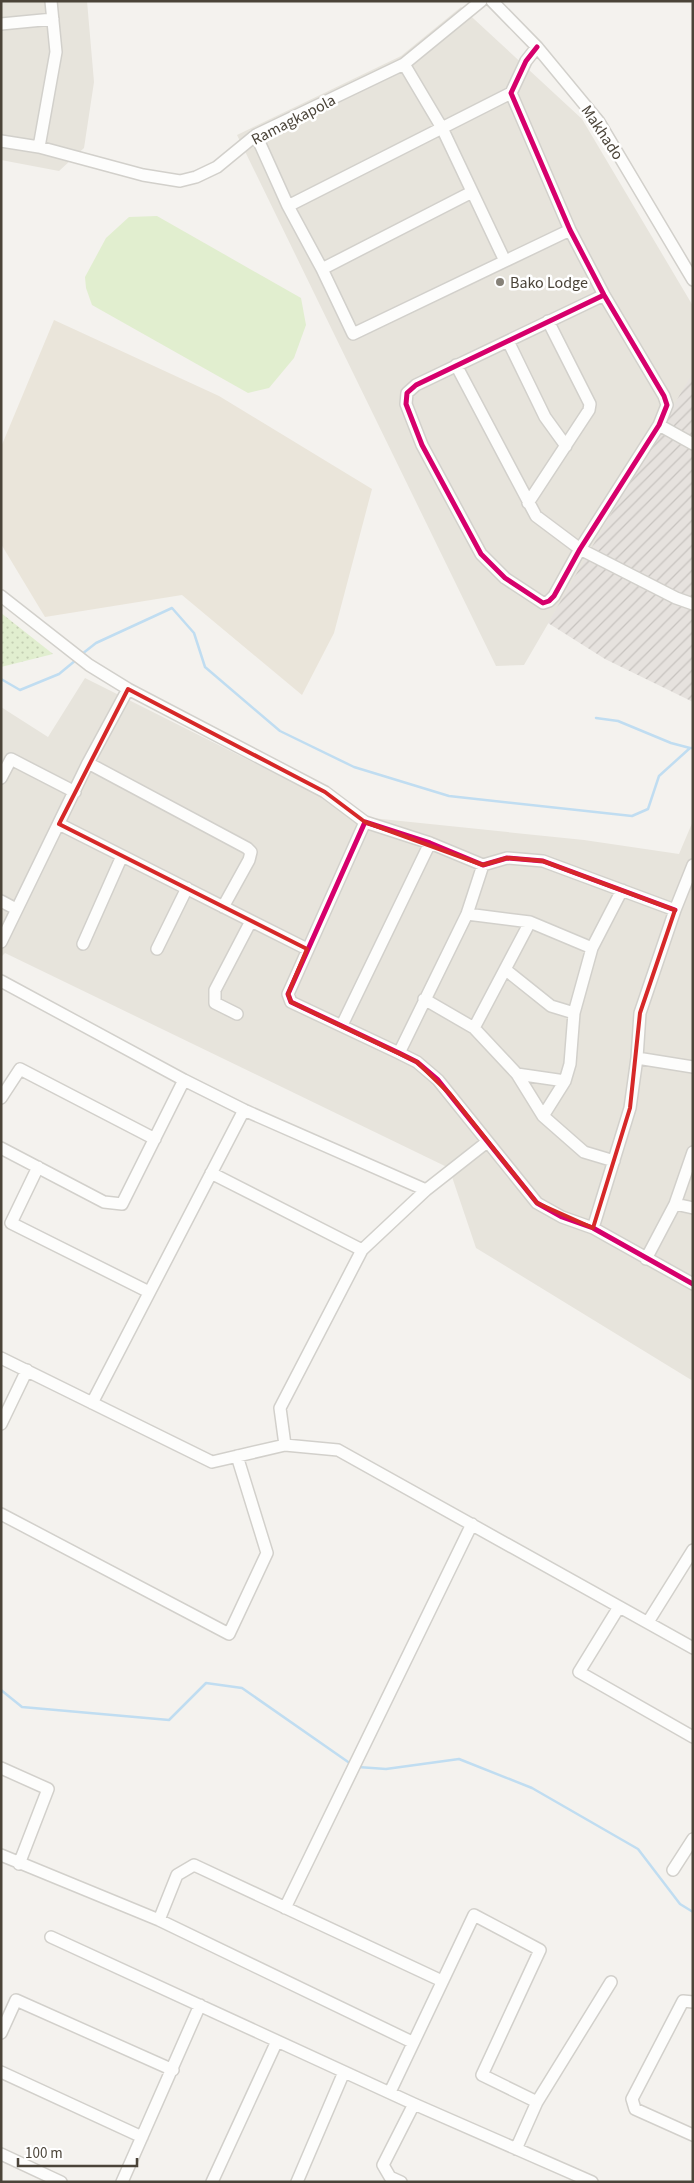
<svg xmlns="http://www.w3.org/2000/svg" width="694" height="2183" viewBox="0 0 694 2183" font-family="'Source Sans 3',sans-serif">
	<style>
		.residential { fill: #e7e4dc }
		.industrial { fill: url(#industrial-furrows) }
		.education { fill: #eae5da }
		.grass { fill: url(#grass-dots) }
		.pitch { fill: #e1eecf }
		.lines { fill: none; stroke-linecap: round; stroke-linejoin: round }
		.stream { stroke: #c0ddf1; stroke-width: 2.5 }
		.minor-casing { stroke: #d2d0cb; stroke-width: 14 }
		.minor { stroke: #fdfdfc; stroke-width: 11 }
		.cycleway-casing { stroke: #fff; stroke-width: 8 }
		.cycleway { stroke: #d6006c; stroke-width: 5 }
		.marked { fill: none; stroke: #d62828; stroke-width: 4; stroke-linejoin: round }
		.poi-dot { fill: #868178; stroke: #fff; stroke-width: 2 }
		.labels { text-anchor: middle; stroke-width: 5; stroke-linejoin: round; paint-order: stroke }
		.street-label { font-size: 16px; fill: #4b4439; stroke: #fff }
		.poi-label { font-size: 16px; fill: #4b4439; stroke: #fff; text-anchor: start }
	</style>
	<defs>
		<pattern id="industrial-furrows" width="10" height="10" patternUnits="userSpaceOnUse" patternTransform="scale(1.25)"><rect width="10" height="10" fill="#e6e2de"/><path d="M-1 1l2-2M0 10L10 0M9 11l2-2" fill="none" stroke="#c7c3bf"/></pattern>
		<pattern id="grass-dots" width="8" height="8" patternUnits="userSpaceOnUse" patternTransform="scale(1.25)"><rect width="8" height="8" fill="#e1eecf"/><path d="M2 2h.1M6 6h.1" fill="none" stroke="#c3cdb2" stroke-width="1.8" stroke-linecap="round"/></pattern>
	</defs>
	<rect width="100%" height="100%" fill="#f4f2ee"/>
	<path class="residential" d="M1 1H87L94 82 84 148 59 171 1 160Z
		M461 7 582 119 693 306V375L524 665 496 666 237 135 401 56Z
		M85 678 362 817 584 840 679 854 693 821V1381L476 1248 449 1168 5 953 1 957V707L48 737Z"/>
	<path class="industrial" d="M693 372V702L605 659 548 623Z"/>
	<path class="education" d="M54 320 219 396 372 489 334 633 302 695 182 595 45 617 1 544V447Z"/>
	<path class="grass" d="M1 613 53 654 1 667Z"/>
	<path class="pitch" d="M157 216 301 298 306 325 294 358 269 388 248 393 92 305 86 288 85 277 106 238 129 217Z"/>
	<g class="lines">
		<path class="stream" d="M82 654 96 643 172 608 194 633 205 667 280 731 354 767 449 796 632 816 648 809 659 776 690 748H693
			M1 679 20 690 59 674 76 660
			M596 718 618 721 671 743 690 748
			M1 1690 22 1707 169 1720 206 1683 242 1688 351 1764
			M358 1767 386 1769 459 1759 532 1788 638 1849 680 1904 693 1912"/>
		<g class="minor-casing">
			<path id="minor" d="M492 1 537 47 599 122 693 280
				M1 24 53 19
				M537 47 526 61 511 93 570 230 604 295 664 396 667 405 659 425 580 549 554 596 549 601 543 603 505 578 481 554 422 445 406 404 407 393 416 385 604 295
				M404 64 442 128 505 261
				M511 93 288 206 322 269 353 334 570 230
				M256 135 288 206
				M1 141 39 147 143 175 180 181 196 177 217 167 256 135 404 64 481 1
				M39 147 56 52 51 1
				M322 269 472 192
				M508 341 545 417 566 446
				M456 365 536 516 580 549 676 598 693 604
				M659 425 693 444
				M528 503 589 410 590 404 548 321
				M1 596 89 665 128 689 325 792 365 822
				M88 763 247 848 251 852 249 860 223 907
				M1 778 11 759 75 792
				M59 824 307 949
				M1 901 16 909
				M675 910 543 861 507 858 483 865 430 843 365 822 288 994 291 1002 399 1053 417 1062 438 1080 537 1203 562 1217 593 1228 693 1284
				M467 914 530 922 592 948
				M1 942 88 763 128 689
				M83 944 122 856
				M157 949 187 888
				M506 970 551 1006 574 1013
				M1 981 184 1080 244 1110 426 1190 487 1142
				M424 999 474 1028 517 1074 543 1116 584 1152 614 1161
				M237 1014 215 1003V990L251 921
				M342 1025 430 843
				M474 1028 530 922
				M399 1053 467 914 483 865
				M637 1058 693 1067
				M517 1074 565 1081
				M1 1098 20 1069 155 1139
				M543 1116 565 1081 570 1064 574 1013 592 948 622 890
				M1 1148 104 1202 122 1204 184 1080
				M38 1167 11 1223 149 1292
				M211 1173 362 1250 280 1408 285 1445
				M675 1204 693 1208
				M593 1228 630 1108 637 1058 640 1013 675 910 693 865
				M362 1250 426 1190
				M646 1259 675 1204 693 1152
				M1 1358 212 1462 285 1445 338 1450 693 1648
				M92 1403 244 1110
				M1 1424 27 1370
				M1 1514 229 1634 267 1553 237 1456
				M619 1607 579 1672 693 1737
				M648 1622 693 1550
				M1 1768 48 1789 19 1864
				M1 1855 159 1920 412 2042
				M673 1870 693 1839
				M285 1908 472 1524
				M159 1920 177 1875 194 1865 442 1981
				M51 1937 414 2104 592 2182
				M693 2002 683 2001 632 2099 635 2109 693 2135
				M1 2033 16 2000 173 2070
				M1 2072 142 2137
				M390 2092 474 1915 540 1950 482 2075 537 2102
				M516 2149 537 2102 611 1982
				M1 2154 61 2182
				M122 2182 200 2005
				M212 2182 277 2041
				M297 2182 344 2072
				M401 2182 390 2177 383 2165 414 2104"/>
		</g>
		<use href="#minor" class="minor"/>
		<g class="cycleway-casing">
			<path id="cycleway" d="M537 47 526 61 511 93 570 230 604 295 664 396 667 405 659 425 580 549 554 596 549 601 543 603 505 578 481 554 422 445 406 404 407 393 416 385 604 295
				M675 910 543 861 507 858 483 865 430 843 365 822 288 994 291 1002 399 1053 417 1062 438 1080 537 1203 562 1217 593 1228 693 1284"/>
		</g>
		<use href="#cycleway" class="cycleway"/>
	</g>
	<path class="marked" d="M128 689 325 792 365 822 483 865 507 858 543 861 675 910 640 1013 630 1108 593 1228 537 1203 450 1094 417 1062 291 1002 288 994 307 949 59 824Z"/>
	<circle class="poi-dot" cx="500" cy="282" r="5"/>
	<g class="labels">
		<g class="street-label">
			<text transform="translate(293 119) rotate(-27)" y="6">Ramagkapola</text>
			<text transform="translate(603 132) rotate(56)" y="6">Makhado</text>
		</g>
		<g class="poi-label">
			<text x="510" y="288">Bako Lodge</text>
		</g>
	</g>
	<rect width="694" height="2183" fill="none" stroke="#4b4439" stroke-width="5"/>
	<path d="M18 2158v8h119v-8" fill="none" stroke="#4b4439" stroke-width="2.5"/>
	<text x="25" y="2158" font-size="15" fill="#4b4439" stroke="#ffffff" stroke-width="4" paint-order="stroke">100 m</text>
</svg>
